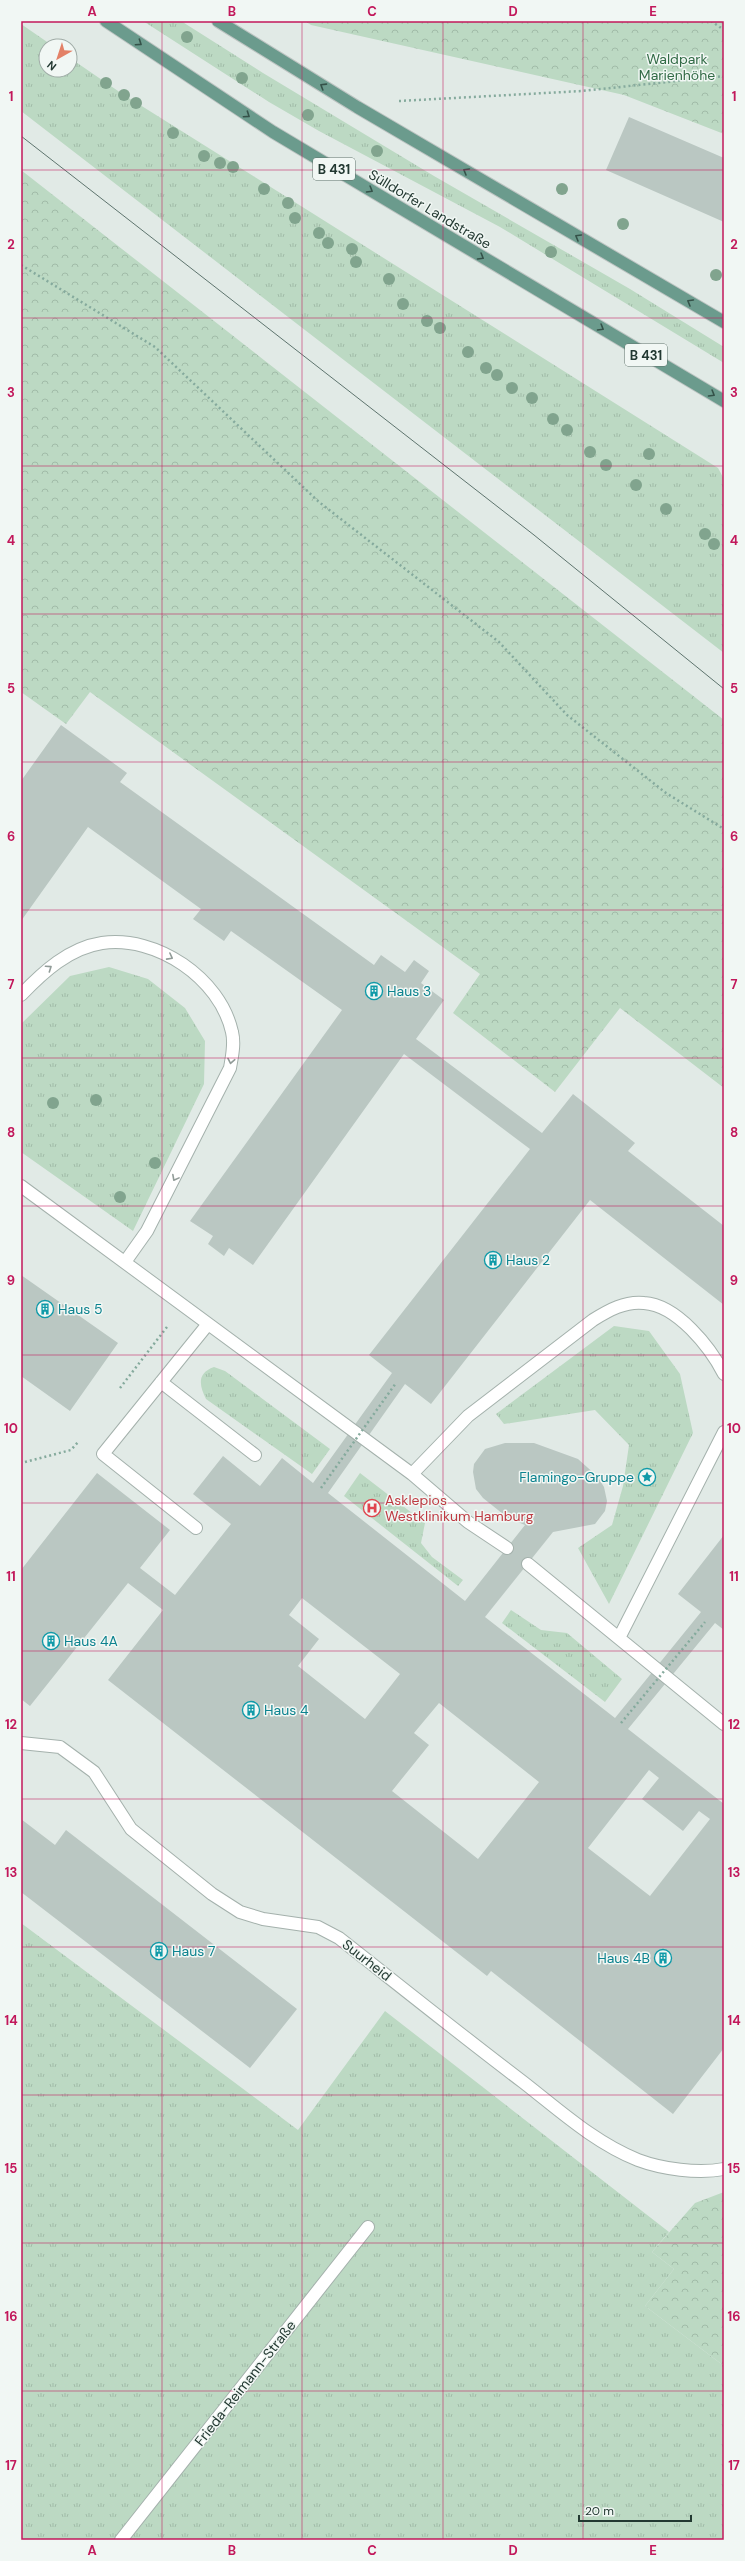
<svg xmlns="http://www.w3.org/2000/svg" width="745" height="2561" viewBox="0 0 745 2561" font-family="'DM Sans',sans-serif">
	<style>
		.grass { fill: url(#grass-tufts) }
		.forest { fill: url(#forest-crowns) }
		.building { fill: #bac7c2; fill-rule: evenodd }
		.lines { fill: none; stroke-linecap: round; stroke-linejoin: round }
		.lane-casing { stroke: #a4b1ac; stroke-width: 14 }
		.street-casing { stroke: #a4b1ac; stroke-width: 14 }
		.primary-casing { stroke: #bdc4c2; stroke-width: 14 }
		.path { stroke: #85aa9d; stroke-width: 2.5; stroke-dasharray: 2 3; stroke-linecap: butt }
		.lane { stroke: #fff; stroke-width: 12 }
		.street { stroke: #fff; stroke-width: 12 }
		.primary { stroke: #6b9b8d; stroke-width: 12 }
		.tram { stroke: #5e746e; stroke-width: 1 }
		.path-bridge { stroke: #85aa9d; stroke-width: 2.5; stroke-dasharray: 2 3; stroke-linecap: butt }
		.tree { fill: #81a48e }
		.oneway { stroke: #355249 }
		.oneway2 { stroke: #919c98 }
		.grid { fill: none; stroke: #c2185b; stroke-width: 1; stroke-opacity: 0.55 }
		.labels { text-anchor: middle; stroke-width: 3; stroke-linejoin: round; paint-order: stroke }
		.shield { fill: #f1f7f4; stroke: #61726c; stroke-width: 1 }
		.shield-label { font-size: 13px; font-weight: bold; fill: #233932 }
		.park-label { font-size: 14px; fill: #326b46; stroke: #f1f7f4 }
		.street-label { font-size: 14px; fill: #233932; stroke: #f1f7f4 }
		.culture-label { font-size: 14px; fill: #0d838f; stroke: #f1f7f4; text-anchor: start }
		.health-label { font-size: 14px; fill: #be3a42; stroke: #f1f7f4; text-anchor: start }
		.neatline { fill: none; stroke: #c2185b; stroke-width: 1.5 }
		.grid-label { font-size: 13px; text-anchor: middle; font-weight: bold; fill: #c2185b }
	</style>
	<defs>
		<pattern id="grass-tufts" width="24" height="20" patternUnits="userSpaceOnUse"><rect width="24" height="20" fill="#bcd9c3"/><path d="M3 7l-1-3M5 7V3M7 7l1-3M15 17l-1-3M17 17v-4M19 17l1-3" fill="none" stroke="#a1bba8"/></pattern>
		<pattern id="forest-crowns" width="20" height="18" patternUnits="userSpaceOnUse"><rect width="20" height="18" fill="#bcd9c3"/><path d="M2 6a3 3 0 1 1 6 0M12 15a3 3 0 1 1 6 0" fill="none" stroke="#a1bba8"/></pattern>
	</defs>
	<rect width="100%" height="100%" fill="#e1eae6"/>
	<path class="grass" d="M143 21H181L263 73 434 176 630 289 724 347V363L500 227 319 131 269 102Z
		M21 24 53 46H46V70H70V58L121 93 718 468 724 479V653L21 111Z
		M109 967 148 979 185 1008 205 1041 204 1084 133 1231 21 1152V1024L70 976Z
		M614 1326 649 1331 680 1374 693 1433 609 1604 578 1548 612 1525 623 1486 629 1445 595 1410 504 1424 496 1414Z
		M214 1367 225 1371 330 1449 312 1474 206 1399C199 1385 197 1373 214 1367Z
		M360 1473 425 1523 421 1543 432 1557 463 1580 458 1586 344 1496Z
		M511 1610 541 1630 567 1633 622 1679 605 1702 502 1623Z
		M21 1923 298 2130 385 2011 669 2232 652 2252 674 2269 645 2306 724 2366V2540H21Z"/>
	<path class="forest" d="M305 21H724V134L624 95 311 25Z
		M21 170 724 720V1088L620 1008 555 1092 453 1013 480 974 90 692 66 724 21 692Z
		M724 2192V2366L645 2306 674 2269 652 2252 695 2203Z"/>
	<path class="building" d="M629 117 724 158V222L606 170Z
		M61 725 127 773 120 782 374 965 381 955 405 972 414 960 429 971 421 983 444 1000 416 1039 542 1133 573 1094 635 1143 628 1151 724 1226V1305L590 1200 431 1404 405 1384 328 1493 465 1601 525 1525 508 1518 483 1498 476 1489 473 1472 474 1464 485 1449 505 1443H534L578 1459 597 1476 604 1487 607 1501 605 1511 595 1524 553 1532 485 1617 615 1718 701 1612 678 1594 724 1535V1630L715 1623 628 1729 724 1804V2048L673 2114 491 1971 487 1976 108 1680 163 1610 128 1583 30 1706 21 1699V1570L97 1473 170 1530 140 1568 175 1595 231 1524 193 1494 223 1456 260 1486 282 1458 313 1483 392 1373 369 1355 530 1149 404 1054 253 1265 229 1248 224 1256 208 1244 213 1236 190 1221 342 1010 231 931 224 941 193 919 201 909 88 827 21 921V781ZM302 1598 400 1674 365 1719 298 1666 319 1639 289 1615ZM439 1703 539 1782 478 1859 392 1791 429 1745 414 1733ZM649 1770 659 1778 642 1799 683 1831 699 1811 710 1819 650 1896 588 1848Z
		M21 1275 118 1343 70 1411 21 1376Z
		M21 1819 55 1845 66 1830 297 2009 250 2068 21 1892Z"/>
	<g class="lines">
		<g class="lane-casing">
			<path id="lane" d="M21 995C43 972 69 948 102 943 156 935 220 978 232 1032 235 1044 232 1056 230 1068L147 1231 125 1262
				M21 1186 412 1474 468 1522 507 1548
				M161 1382 255 1455
				M412 1474 468 1416 593 1320C609 1310 625 1301 644 1303 677 1305 710 1347 724 1374
				M196 1528 103 1454 208 1324
				M528 1564 724 1724
				M619 1638 724 1432"/>
		</g>
		<g class="street-casing">
			<path id="street" d="M21 1743 60 1747 94 1772 131 1829 212 1894 240 1912 263 1919 318 1927 339 1938C400 1986 461 2035 523 2082 559 2110 595 2143 638 2160 662 2169 698 2174 724 2169
				M121 2540 368 2227"/>
		</g>
		<g class="primary-casing">
			<path id="primary" d="M106 21 273 132 724 401
				M218 21 357 107 724 322"/>
		</g>
		<path class="path" d="M711 21 724 30
			M399 101 582 91 724 76
			M21 265 155 347 319 502 499 642 567 715 666 793 724 829
			M120 1388 167 1327
			M25 1462 71 1450 79 1441"/>
		<use href="#lane" class="lane"/>
		<use href="#street" class="street"/>
		<use href="#primary" class="primary"/>
		<path class="tram" d="M21 136 534 535 724 689"/>
		<path class="path-bridge" d="M321 1488 396 1383
			M621 1723 705 1622"/>
	</g>
	<g class="tree">
		<circle cx="187" cy="37" r="6"/>
		<circle cx="242" cy="78" r="6"/>
		<circle cx="106" cy="83" r="6"/>
		<circle cx="124" cy="95" r="6"/>
		<circle cx="136" cy="103" r="6"/>
		<circle cx="308" cy="115" r="6"/>
		<circle cx="173" cy="133" r="6"/>
		<circle cx="377" cy="151" r="6"/>
		<circle cx="204" cy="156" r="6"/>
		<circle cx="220" cy="163" r="6"/>
		<circle cx="233" cy="167" r="6"/>
		<circle cx="264" cy="189" r="6"/>
		<circle cx="562" cy="189" r="6"/>
		<circle cx="288" cy="203" r="6"/>
		<circle cx="295" cy="218" r="6"/>
		<circle cx="623" cy="224" r="6"/>
		<circle cx="319" cy="233" r="6"/>
		<circle cx="328" cy="243" r="6"/>
		<circle cx="352" cy="249" r="6"/>
		<circle cx="551" cy="252" r="6"/>
		<circle cx="356" cy="262" r="6"/>
		<circle cx="716" cy="275" r="6"/>
		<circle cx="389" cy="279" r="6"/>
		<circle cx="403" cy="304" r="6"/>
		<circle cx="427" cy="321" r="6"/>
		<circle cx="440" cy="328" r="6"/>
		<circle cx="468" cy="352" r="6"/>
		<circle cx="486" cy="368" r="6"/>
		<circle cx="497" cy="375" r="6"/>
		<circle cx="512" cy="388" r="6"/>
		<circle cx="532" cy="398" r="6"/>
		<circle cx="553" cy="419" r="6"/>
		<circle cx="567" cy="430" r="6"/>
		<circle cx="590" cy="452" r="6"/>
		<circle cx="649" cy="454" r="6"/>
		<circle cx="606" cy="465" r="6"/>
		<circle cx="636" cy="485" r="6"/>
		<circle cx="666" cy="509" r="6"/>
		<circle cx="705" cy="534" r="6"/>
		<circle cx="714" cy="544" r="6"/>
		<circle cx="96" cy="1100" r="6"/>
		<circle cx="53" cy="1103" r="6"/>
		<circle cx="155" cy="1163" r="6"/>
		<circle cx="120" cy="1197" r="6"/>
	</g>
	<defs><path id="oneway-chevron" d="M-2-3.5L2.5 0L-2 3.5" fill="none" stroke-width="1.6" stroke-linecap="round" stroke-linejoin="round"/></defs>
	<g class="oneway">
		<use href="#oneway-chevron" transform="translate(139 43) rotate(34)"/>
		<use href="#oneway-chevron" transform="translate(323 86) rotate(-148)"/>
		<use href="#oneway-chevron" transform="translate(247 115) rotate(34)"/>
		<use href="#oneway-chevron" transform="translate(466 171) rotate(-150)"/>
		<use href="#oneway-chevron" transform="translate(370 190) rotate(31)"/>
		<use href="#oneway-chevron" transform="translate(578 237) rotate(-150)"/>
		<use href="#oneway-chevron" transform="translate(481 257) rotate(31)"/>
		<use href="#oneway-chevron" transform="translate(690 302) rotate(-150)"/>
		<use href="#oneway-chevron" transform="translate(601 328) rotate(31)"/>
		<use href="#oneway-chevron" transform="translate(712 394) rotate(31)"/>
	</g>
	<g class="oneway2">
		<use href="#oneway-chevron" transform="translate(170 957) rotate(28)"/>
		<use href="#oneway-chevron" transform="translate(49 968) rotate(-34)"/>
		<use href="#oneway-chevron" transform="translate(231 1061) rotate(101)"/>
		<use href="#oneway-chevron" transform="translate(175 1178) rotate(118)"/>
	</g>
	<path class="grid" d="M162 21V2540M302 21V2540M443 21V2540M583 21V2540M21 170H724M21 318H724M21 466H724M21 614H724M21 762H724M21 910H724M21 1058H724M21 1206H724M21 1355H724M21 1503H724M21 1651H724M21 1799H724M21 1947H724M21 2095H724M21 2243H724M21 2391H724"/>
	<defs>
		<g id="building-ring" transform="scale(0.9)"><circle r="9.5" fill="#f1f7f4" stroke="#0f9aa8" stroke-width="1.5"/><path d="M-4-6H4V6H1V3H-1V6H-4ZM-2.5-4.3h1.7v1.8h-1.7ZM.8-4.3h1.7v1.8H.8ZM-2.5-1h1.7V.8h-1.7ZM.8-1h1.7V.8H.8Z" fill="#0f9aa8"/></g>
		<g id="sight-ring" transform="scale(0.9)"><circle r="9.5" fill="#f1f7f4" stroke="#0f9aa8" stroke-width="1.5"/><path d="M0-6L1.8-2.2L6-1.7L2.9 1.2L3.7 5.4L0 3.3L-3.7 5.4L-2.9 1.2L-6-1.7L-1.8-2.2Z" fill="#0f9aa8"/></g>
		<g id="hospital-ring" transform="scale(0.9)"><circle r="9.5" fill="#f1f7f4" stroke="#e0444e" stroke-width="1.5"/><path d="M-5-5h3v3.5h4V-5h3V5h-3V1.5h-4V5h-3Z" fill="#e0444e"/></g>
	</defs>
	<g fill-rule="evenodd">
		<use href="#building-ring" x="374" y="991"/>
		<use href="#building-ring" x="493" y="1260"/>
		<use href="#building-ring" x="45" y="1309"/>
		<use href="#sight-ring" x="647" y="1477"/>
		<use href="#hospital-ring" x="372" y="1508"/>
		<use href="#building-ring" x="51" y="1641"/>
		<use href="#building-ring" x="251" y="1710"/>
		<use href="#building-ring" x="159" y="1951"/>
		<use href="#building-ring" x="663" y="1958"/>
	</g>
	<g class="labels">
		<g class="shield">
			<rect x="313" y="158" width="42" height="22" rx="3"/>
			<rect x="625" y="344" width="42" height="22" rx="3"/>
		</g>
		<g class="shield-label">
			<text x="334" y="174">B 431</text>
			<text x="646" y="360">B 431</text>
		</g>
		<g class="park-label">
			<text x="677" y="64">Waldpark<tspan x="677" dy="16">Marienhöhe</tspan></text>
		</g>
		<g class="street-label">
			<text transform="translate(430 209) rotate(31)" y="5">Sülldorfer Landstraße</text>
			<text transform="translate(367 1960) rotate(38)" y="5">Suurheid</text>
			<text transform="translate(245 2383) rotate(-52)" y="5">Frieda-Reimann-Straße</text>
		</g>
		<g class="culture-label">
			<text x="387" y="996">Haus 3</text>
			<text x="506" y="1265">Haus 2</text>
			<text x="58" y="1314">Haus 5</text>
			<text x="634" y="1482" text-anchor="end">Flamingo-Gruppe</text>
			<text x="64" y="1646">Haus 4A</text>
			<text x="264" y="1715">Haus 4</text>
			<text x="172" y="1956">Haus 7</text>
			<text x="650" y="1963" text-anchor="end">Haus 4B</text>
		</g>
		<g class="health-label">
			<text x="385" y="1505">Asklepios<tspan x="385" dy="16">Westklinikum Hamburg</tspan></text>
		</g>
	</g>
	<rect width="745" height="2561" fill="none" stroke="#f1f7f4" stroke-width="44"/>
	<g transform="translate(58 58) rotate(219)"><circle r="19" fill="#f1f7f4" stroke="#9faba6"/>
	<path d="M0-3L7 15L0 10L-7 15Z" fill="#e38167"/>
	<text y="-6" font-size="11" font-weight="bold" text-anchor="middle" fill="#233932">N</text>
	</g>
	<path d="M579 2515v6h112v-6" fill="none" stroke="#233932" stroke-width="2"/>
	<text x="585" y="2515" font-size="12" fill="#233932" stroke="#f1f7f4" stroke-width="3" paint-order="stroke">20 m</text>
	<rect x="22" y="22" width="701" height="2517" class="neatline"/>
	<g class="grid-label">
		<text x="92" y="16">A</text>
		<text x="232" y="16">B</text>
		<text x="372" y="16">C</text>
		<text x="513" y="16">D</text>
		<text x="653" y="16">E</text>
		<text x="11" y="101">1</text>
		<text x="734" y="101">1</text>
		<text x="11" y="249">2</text>
		<text x="734" y="249">2</text>
		<text x="11" y="397">3</text>
		<text x="734" y="397">3</text>
		<text x="11" y="545">4</text>
		<text x="734" y="545">4</text>
		<text x="11" y="693">5</text>
		<text x="734" y="693">5</text>
		<text x="11" y="841">6</text>
		<text x="734" y="841">6</text>
		<text x="11" y="989">7</text>
		<text x="734" y="989">7</text>
		<text x="11" y="1137">8</text>
		<text x="734" y="1137">8</text>
		<text x="11" y="1285">9</text>
		<text x="734" y="1285">9</text>
		<text x="11" y="1433">10</text>
		<text x="734" y="1433">10</text>
		<text x="11" y="1581">11</text>
		<text x="734" y="1581">11</text>
		<text x="11" y="1729">12</text>
		<text x="734" y="1729">12</text>
		<text x="11" y="1877">13</text>
		<text x="734" y="1877">13</text>
		<text x="11" y="2025">14</text>
		<text x="734" y="2025">14</text>
		<text x="11" y="2173">15</text>
		<text x="734" y="2173">15</text>
		<text x="11" y="2321">16</text>
		<text x="734" y="2321">16</text>
		<text x="11" y="2470">17</text>
		<text x="734" y="2470">17</text>
		<text x="92" y="2555">A</text>
		<text x="232" y="2555">B</text>
		<text x="372" y="2555">C</text>
		<text x="513" y="2555">D</text>
		<text x="653" y="2555">E</text>
	</g>
</svg>
